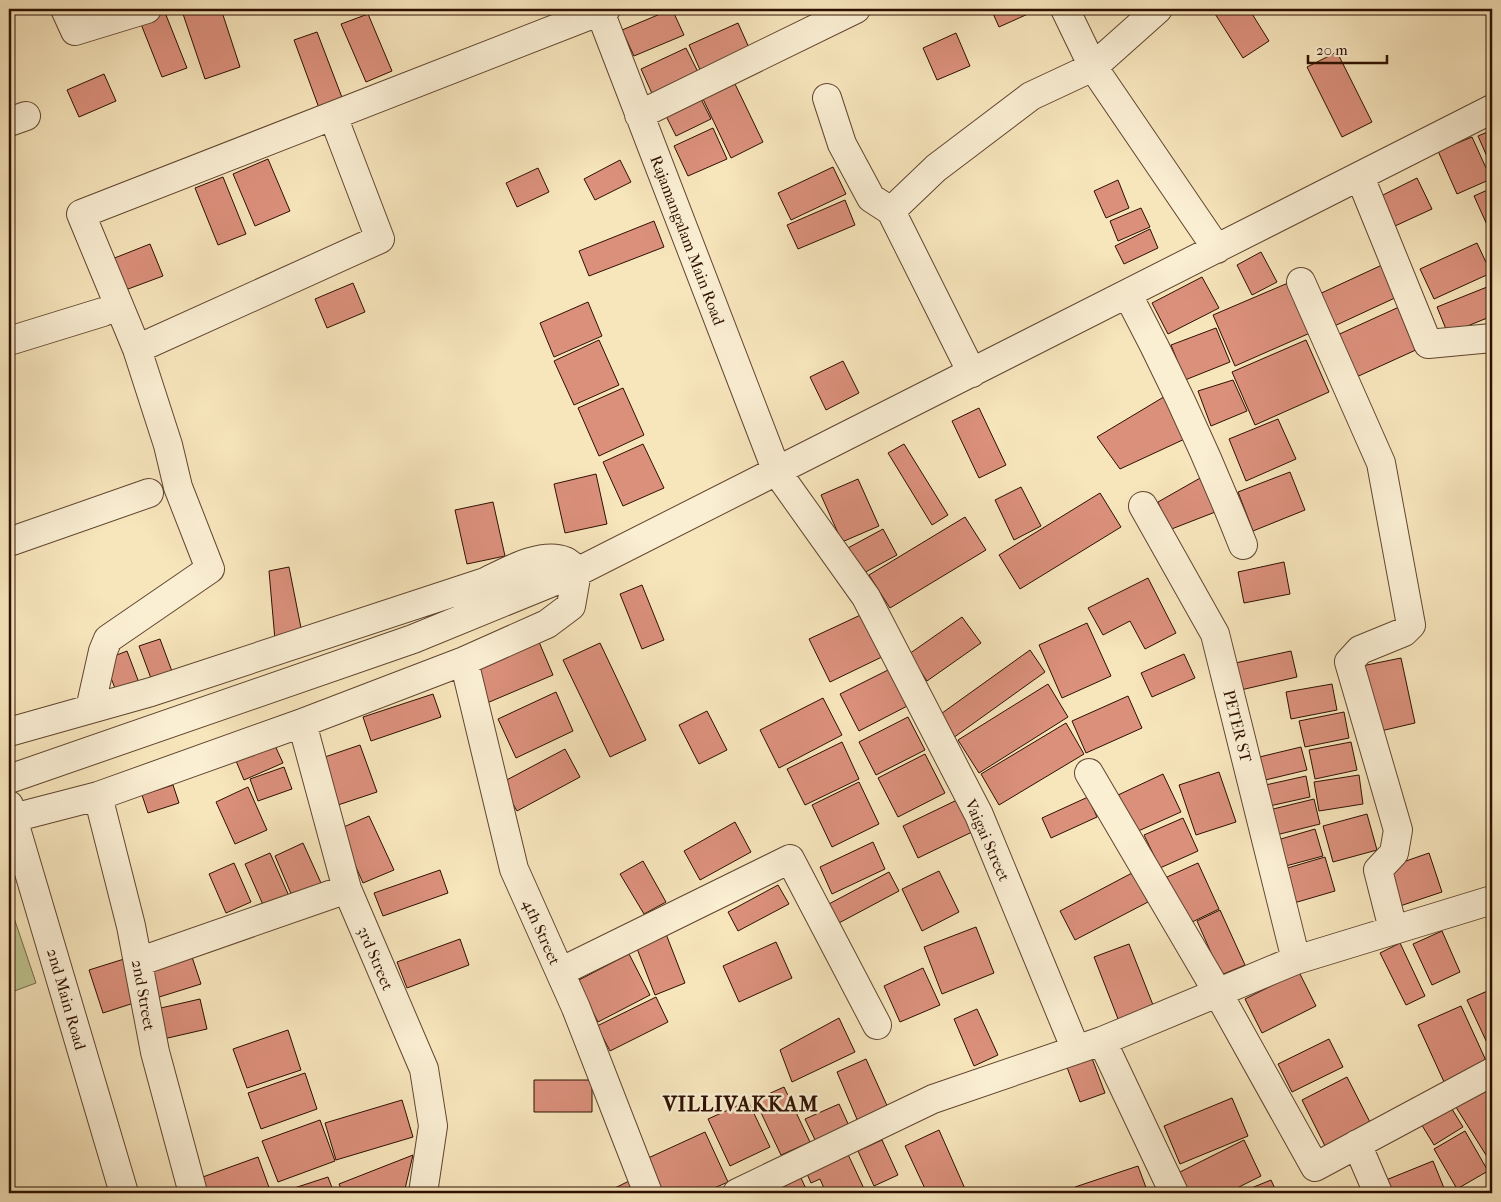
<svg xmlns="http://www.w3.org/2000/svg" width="1501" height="1202" viewBox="0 0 1501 1202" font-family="'IM FELL French Canon',serif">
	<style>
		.green { fill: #bec490; stroke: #766a48 }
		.building { fill: #db907c; stroke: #2e1000 }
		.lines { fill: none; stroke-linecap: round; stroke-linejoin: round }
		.minor-casing { stroke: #60452f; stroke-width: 30 }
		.minor { stroke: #faeed3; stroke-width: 28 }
		.labels { text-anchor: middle; stroke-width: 5; stroke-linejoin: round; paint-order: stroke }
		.street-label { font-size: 16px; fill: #2e1000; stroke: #faeed3 }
		.district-label { font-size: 21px; font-weight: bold; letter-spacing: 1px; fill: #2e1000; stroke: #faeed3 }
	</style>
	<rect width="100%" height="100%" fill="#f7e5bc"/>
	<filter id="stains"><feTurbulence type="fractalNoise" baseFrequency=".004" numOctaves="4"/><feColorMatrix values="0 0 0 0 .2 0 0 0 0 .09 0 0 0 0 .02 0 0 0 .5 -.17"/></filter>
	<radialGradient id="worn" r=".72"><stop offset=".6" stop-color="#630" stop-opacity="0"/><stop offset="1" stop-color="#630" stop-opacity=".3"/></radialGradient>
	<path class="green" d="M9 903 36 983 9 993Z"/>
	<path class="building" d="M198 9H221L240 67 205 79 183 14Z
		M672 9 684 35 634 56 622 30Z
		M991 9H1039L999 27Z
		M1212 9H1249L1269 41 1243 58Z
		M164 10 187 68 162 77 139 19Z
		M368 14 392 71 366 82 341 24Z
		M738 23 750 50 701 72 689 45Z
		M317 32 343 100 319 108 294 40Z
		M956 33 970 66 937 80 923 48Z
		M686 48 700 76 654 98 641 69Z
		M1337 52 1372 122 1342 137 1307 67Z
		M104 74 116 101 79 117 67 90Z
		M735 84 763 142 731 158 703 99Z
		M697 91 711 119 676 136 662 108Z
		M713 128 727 159 688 176 674 146Z
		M1492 130V168L1478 136Z
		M1472 137 1491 179 1457 194 1438 151Z
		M268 159 290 211 255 226 233 174Z
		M620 160 631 182 595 200 584 179Z
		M833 167 846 194 791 220 778 193Z
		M538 168 549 192 517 207 506 183Z
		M223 177 246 234 218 245 195 188Z
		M1417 178 1432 209 1395 226 1381 196Z
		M1118 180 1129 208 1106 218 1094 191Z
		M1492 188V225L1488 227 1474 196Z
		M845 200 855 225 798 249 787 225Z
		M1141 208 1150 227 1118 241 1110 221Z
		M654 221 664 247 589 276 579 251Z
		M1150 229 1158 248 1124 264 1115 246Z
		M1477 243 1491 273 1434 299 1420 269Z
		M150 244 163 276 120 292 107 261Z
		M1261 252 1277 282 1252 295 1237 265Z
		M1382 265 1397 297 1330 328 1315 296Z
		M1202 277 1219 308 1168 334 1152 303Z
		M353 283 365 312 327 328 315 299Z
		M1288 283 1310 333 1235 366 1213 315Z
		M1492 285V316L1448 334 1437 307Z
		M588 302 602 336 554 357 540 323Z
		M1399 307 1418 349 1352 379 1333 337Z
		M1216 328 1230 362 1185 380 1171 345Z
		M599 340 619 385 574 405 554 361Z
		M1306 340 1329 392 1255 425 1232 372Z
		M843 361 859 393 826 410 810 377Z
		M1233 380 1247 411 1211 426 1198 391Z
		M623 388 644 435 599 456 578 408Z
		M1172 392 1189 437 1120 469 1097 437Z
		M979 408 1006 465 979 478 952 421Z
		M1278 419 1296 459 1246 481 1229 439Z
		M643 444 664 488 623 506 603 462Z
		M904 444 948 515 932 525 888 453Z
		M1290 472 1305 510 1253 531 1238 492Z
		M1209 473 1223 509 1169 530 1158 502Z
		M596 474 607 524 565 533 554 484Z
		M858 479 879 526 842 542 821 495Z
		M1021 487 1041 526 1014 540 995 500Z
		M1100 493 1121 527 1020 589 999 555Z
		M493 502 505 556 467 564 455 510Z
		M965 517 986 550 890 608 869 575Z
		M883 529 897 555 860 575 846 549Z
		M1284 562 1290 594 1244 603 1238 572Z
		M289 567 302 633 275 640 269 571Z
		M1148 578 1176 633 1145 649 1130 621 1103 635 1088 608Z
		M642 585 664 640 642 649 620 594Z
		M867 612 888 654 830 682 809 639Z
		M962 617 981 643 927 681 909 654Z
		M1087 623 1111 676 1062 698 1039 645Z
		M160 639 173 674 152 681 139 646Z
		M539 642 553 675 487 703 473 669Z
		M600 643 646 740 610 757 563 660Z
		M1030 650 1045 672 953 738 938 716Z
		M127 651 141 688 118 696 104 660Z
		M1291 651 1297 677 1232 692 1226 665Z
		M1184 654 1195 678 1152 697 1141 673Z
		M1401 658 1415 723 1372 733 1357 667Z
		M894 667 913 703 859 731 840 694Z
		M1048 684 1068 717 979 773 958 740Z
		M1332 684 1337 710 1291 719 1286 692Z
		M556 692 573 731 516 758 498 719Z
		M433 694 441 717 371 741 363 717Z
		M1128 696 1142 728 1086 753 1072 721Z
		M823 698 842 735 779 768 760 730Z
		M707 711 727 750 699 764 679 725Z
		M1344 712 1349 738 1305 747 1299 721Z
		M908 717 925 750 876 775 859 742Z
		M1066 723 1084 754 999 805 981 774Z
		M272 739 283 763 244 780 234 756Z
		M842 742 859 779 805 805 787 769Z
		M1351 742 1357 770 1315 779 1309 750Z
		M360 745 377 792 335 806 319 759Z
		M1301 747 1307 770 1257 782 1251 759Z
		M565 749 580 777 517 811 501 783Z
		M925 754 945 793 898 817 878 778Z
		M284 767 292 789 258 801 250 779Z
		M1219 772 1236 822 1196 835 1179 785Z
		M1163 774 1181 812 1136 832 1118 795Z
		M1359 775 1363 804 1319 811 1314 782Z
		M1306 776 1310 797 1265 807 1261 786Z
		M859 782 879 824 832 847 812 805Z
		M173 785 179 803 148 813 142 795Z
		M248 787 267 830 235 844 216 802Z
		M1088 797 1097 817 1051 838 1042 818Z
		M959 799 974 831 918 858 903 826Z
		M1314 799 1320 824 1272 836 1265 811Z
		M1367 814 1377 850 1333 862 1323 826Z
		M369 816 394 870 363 883 339 829Z
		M1183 818 1198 851 1160 868 1144 835Z
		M735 822 751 852 700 880 684 851Z
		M1315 829 1323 856 1282 867 1274 841Z
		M873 842 885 869 832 894 820 867Z
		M303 843 321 883 292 896 275 856Z
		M270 853 289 896 264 907 245 864Z
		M1429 853 1442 892 1394 908 1380 870Z
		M1325 857 1335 891 1294 903 1284 869Z
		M643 861 666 902 644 914 620 874Z
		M234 863 251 902 226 913 209 874Z
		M1198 863 1219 909 1188 924 1167 877Z
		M440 870 448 893 383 916 374 893Z
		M939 871 959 912 922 931 902 889Z
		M889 872 899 891 837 924 827 905Z
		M1132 873 1148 902 1075 940 1060 911Z
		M778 885 789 904 738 931 728 912Z
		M1220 910 1245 965 1221 975 1197 921Z
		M976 927 994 973 942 994 924 947Z
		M1442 931 1460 972 1432 985 1413 944Z
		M666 934 685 983 655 995 636 946Z
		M460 939 469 965 407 988 397 962Z
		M776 942 792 978 739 1002 723 966Z
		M1400 943 1425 996 1406 1005 1380 953Z
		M1129 944 1155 1010 1120 1024 1094 957Z
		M629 954 650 995 598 1022 577 981Z
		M192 957 201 984 156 998 148 972Z
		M124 959 137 1002 103 1013 89 970Z
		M923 968 940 1005 900 1022 884 986Z
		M1299 972 1316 1006 1262 1033 1245 999Z
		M1492 989V1046L1489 1047 1467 1000Z
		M656 997 668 1022 610 1051 597 1026Z
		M200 999 207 1029 159 1040 152 1010Z
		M1461 1006 1488 1065 1445 1084 1418 1025Z
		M977 1009 998 1055 974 1066 954 1019Z
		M839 1018 855 1052 792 1082 780 1050Z
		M288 1030 301 1070 247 1088 233 1049Z
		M1329 1039 1343 1067 1292 1092 1278 1064Z
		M1090 1053 1105 1093 1080 1102 1065 1062Z
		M866 1059 889 1110 859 1124 837 1072Z
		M305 1073 317 1109 261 1129 248 1093Z
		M1347 1077 1373 1128 1328 1152 1302 1100Z
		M534 1080H592V1112H534Z
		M1492 1081V1162L1491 1163 1454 1104Z
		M784 1087 810 1142 781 1155 755 1100Z
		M1232 1098 1248 1136 1180 1164 1164 1126Z
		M402 1100 413 1137 336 1160 325 1123Z
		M748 1101 770 1147 730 1166 708 1119Z
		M1447 1101 1463 1127 1434 1145 1418 1119Z
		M839 1104 850 1128 817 1144 805 1119Z
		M320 1120 335 1161 278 1182 262 1141Z
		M939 1130 966 1191 961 1193H927L905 1146Z
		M1465 1131 1488 1171 1457 1189 1434 1149Z
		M705 1132 728 1182 703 1193H662L646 1159Z
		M882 1140 898 1175 874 1186 858 1151Z
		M1244 1140 1261 1176 1227 1193H1186L1176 1174Z
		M845 1148 866 1193H826L820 1179 811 1183 804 1167Z
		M413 1155 404 1193H343L339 1184Z
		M258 1157 271 1193H205L200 1178Z
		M1433 1161 1446 1193H1391L1386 1180Z
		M1138 1166 1148 1193H1077L1075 1187Z
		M800 1176 808 1193H763Z
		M328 1177 334 1193H279Z
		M631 1180 637 1193H605Z
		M1271 1180 1277 1193H1239Z"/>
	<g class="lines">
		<g class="minor-casing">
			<path id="minor" d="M65 9 75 31 147 9
				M599 9 777 472 866 597 979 815 1076 1050
				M1065 9 1093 67 1217 249
				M827 98 842 144 871 198 891 211
				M639 115 856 9
				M9 122 26 116
				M1360 177 1428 344 1492 338
				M1301 282 1381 463 1411 625 1404 632 1360 650 1349 662 1398 830 1394 853 1378 870 1393 929
				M1128 295C1171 376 1209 459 1243 545
				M9 341 103 312
				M137 349 380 239 333 116
				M972 373 891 211 936 168 1031 96 1093 67 1158 9
				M1143 506 1215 634 1296 960
				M9 542 149 493
				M464 661 514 869 576 1008 648 1193
				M90 709 103 651 108 639 210 569 178 487 168 445 137 349 81 214 606 9
				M302 723 347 889 424 1069 433 1126 423 1193
				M9 732 151 692 485 582C506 572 542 551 565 561 570 563 574 568 577 572L571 606 547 624 464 661 302 723 98 796 13 818
				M1089 773 1218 993 1315 1167 1492 1072
				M9 779 413 639 577 572 1492 109
				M98 796 131 926 155 1052 193 1193
				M9 805 124 1193
				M138 962 347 889
				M560 972 790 859 877 1025
				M1102 1041 1296 960 1492 900
				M1357 1144 1378 1193
				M737 1193 933 1099 1102 1041 1174 1193"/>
		</g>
		<use href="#minor" class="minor"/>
	</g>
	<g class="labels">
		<g class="street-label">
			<text transform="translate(688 240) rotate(69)" y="6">Rajamangalam Main Road</text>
			<text transform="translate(1238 726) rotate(76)" y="6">PETER ST</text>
			<text transform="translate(988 840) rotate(66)" y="6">Vaigai Street</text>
			<text transform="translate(542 932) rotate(66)" y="6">4th Street</text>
			<text transform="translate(376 958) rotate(67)" y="6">3rd Street</text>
			<text transform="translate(144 995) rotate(80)" y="6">2nd Street</text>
			<text transform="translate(67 999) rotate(74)" y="6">2nd Main Road</text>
		</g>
		<g class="district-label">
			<text x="741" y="1111">VILLIVAKKAM</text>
		</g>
	</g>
	<rect width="1501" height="1202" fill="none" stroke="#f7e5bc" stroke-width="30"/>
	<rect x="10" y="10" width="1481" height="1182" fill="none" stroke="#2e1000" stroke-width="2.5"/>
	<rect x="15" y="15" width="1471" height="1172" fill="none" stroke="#2e1000"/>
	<path d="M1308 55v8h79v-8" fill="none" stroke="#2e1000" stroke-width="2.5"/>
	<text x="1316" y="55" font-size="15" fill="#2e1000" stroke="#faeed3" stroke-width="4" paint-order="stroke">20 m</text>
	<rect width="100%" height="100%" filter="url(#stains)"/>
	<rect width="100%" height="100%" fill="url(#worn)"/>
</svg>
